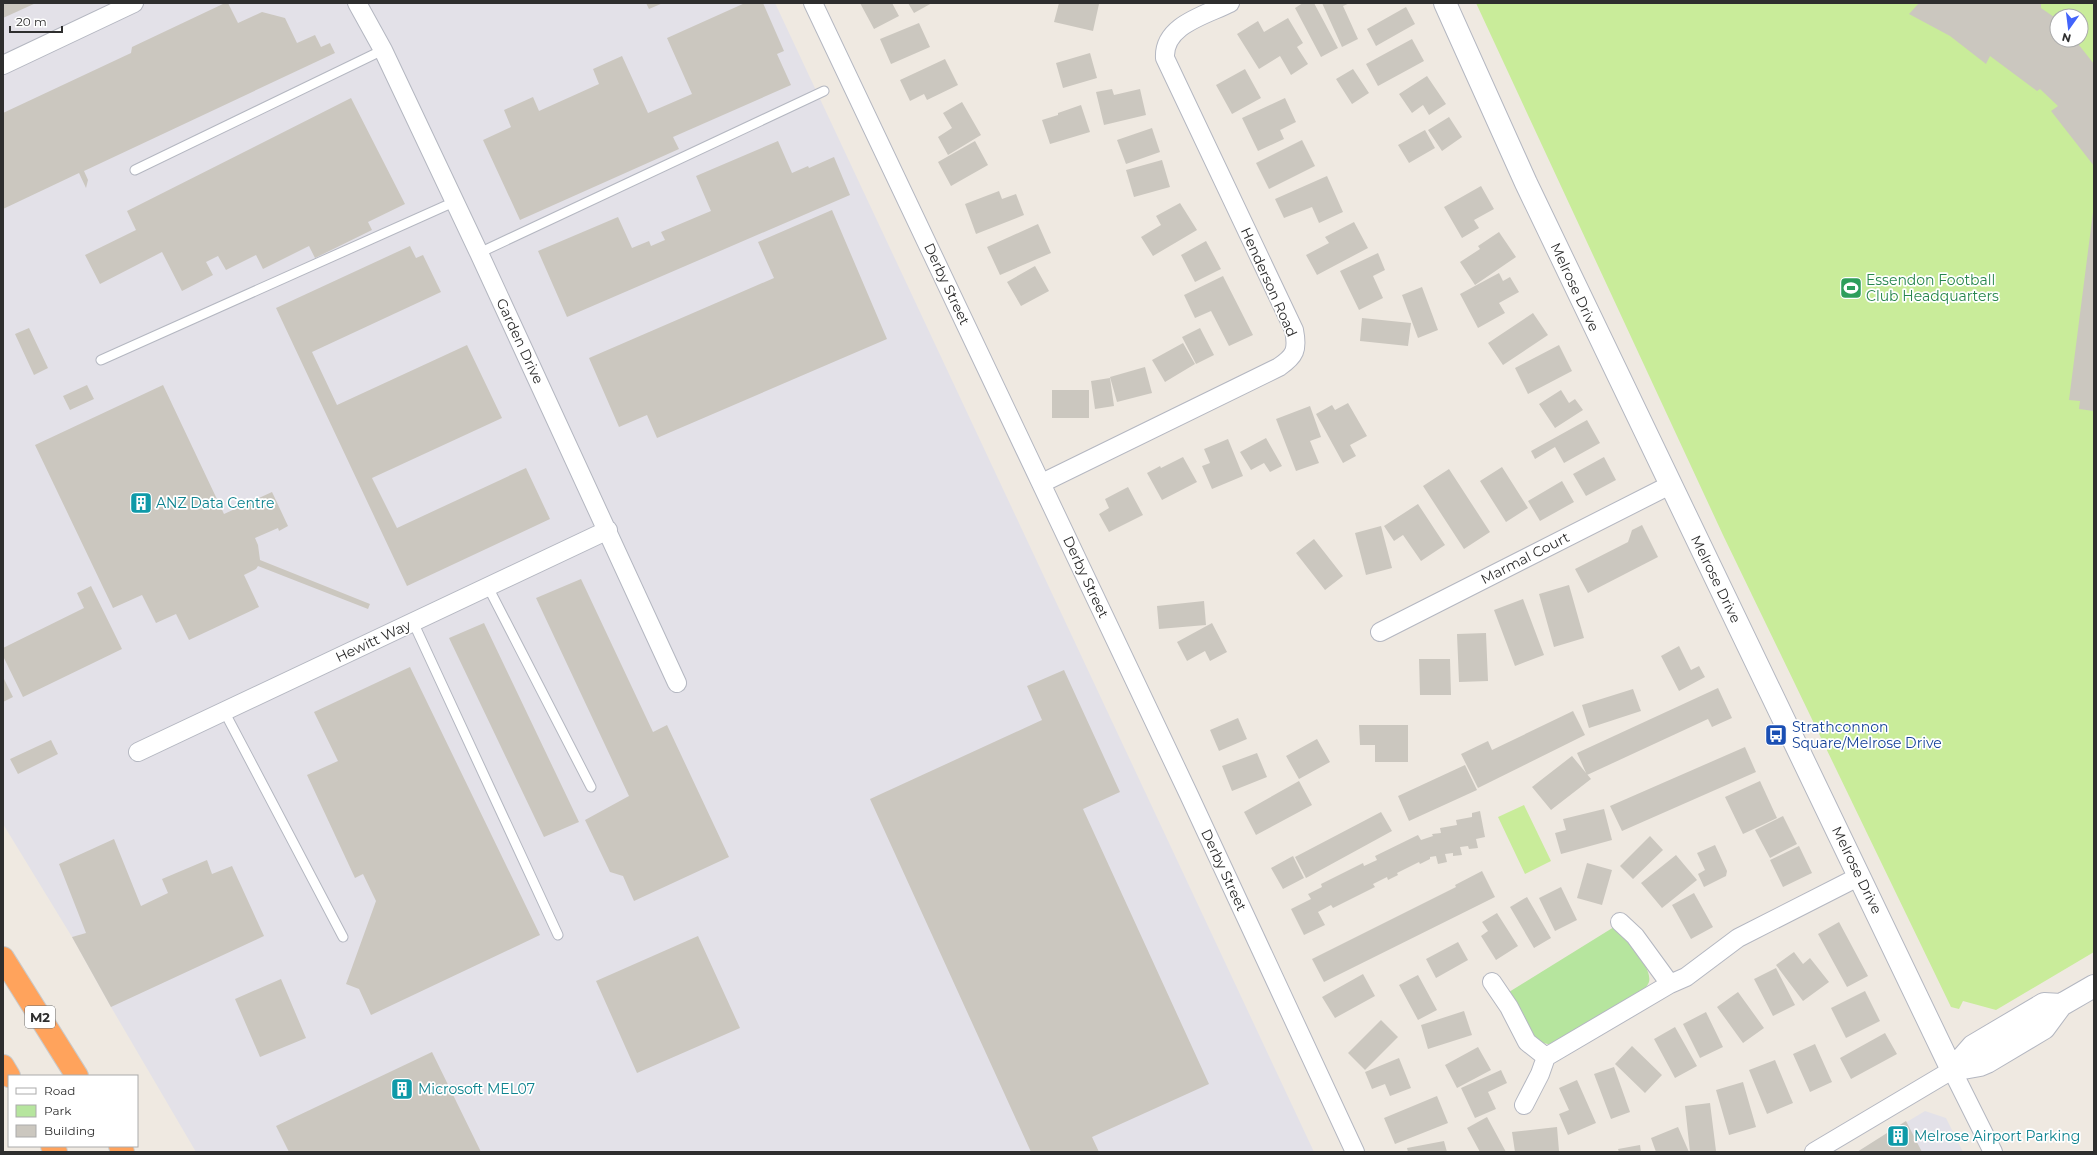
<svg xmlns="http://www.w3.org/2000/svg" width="2097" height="1155" viewBox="0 0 2097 1155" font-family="Montserrat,sans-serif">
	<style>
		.industrial { fill: #e3e1e8 }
		.green { fill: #b6e59e }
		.pitch { fill: #c9ec9a; fill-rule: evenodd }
		.building { fill: #cbc7bf }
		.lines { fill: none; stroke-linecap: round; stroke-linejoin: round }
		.service-casing { stroke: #b4b7c1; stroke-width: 11 }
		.minor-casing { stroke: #b4b7c1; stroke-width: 20 }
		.tertiary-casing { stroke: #b4b7c1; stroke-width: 24 }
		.motorway-casing { stroke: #c9c9c9; stroke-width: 24 }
		.service { stroke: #fff; stroke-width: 9 }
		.minor { stroke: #fff; stroke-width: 18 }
		.tertiary { stroke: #fff; stroke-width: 22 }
		.motorway { stroke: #ffa35c; stroke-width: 22 }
		.labels { text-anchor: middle; stroke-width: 3.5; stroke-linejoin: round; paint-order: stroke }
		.shield { fill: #fff; stroke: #6d6d6d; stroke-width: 1 }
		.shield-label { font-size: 13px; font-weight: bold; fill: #2e2e2e }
		.leisure-label { font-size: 14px; fill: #27864d; stroke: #fff; text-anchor: start }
		.street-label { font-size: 14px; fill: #2e2e2e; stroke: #fff }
		.culture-label { font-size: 14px; fill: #0d838f; stroke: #fff; text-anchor: start }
		.transit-label { font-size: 14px; fill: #164399; stroke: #fff; text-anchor: start }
	</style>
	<rect width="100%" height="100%" fill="#efe9e1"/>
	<path class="industrial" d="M3 3H775L1314 1152H196L111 1007 72 937 3 824Z
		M1925 1111 1946 1118 1963 1152H1857Z"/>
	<path class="green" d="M1614 927C1624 939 1653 966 1649 982 1648 985 1645 988 1644 991L1552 1045 1535 1041 1509 992Z"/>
	<path class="pitch" d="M1476 3H2094V952L1996 1010 1963 1001 1959 1009 1951 1007 1723 535ZM2057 16H2081V40H2057Z
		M1524 805 1551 861 1525 874 1498 817Z"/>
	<path class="building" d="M3 3H36L3 18Z
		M225 3H228L238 23 262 12 285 18 297 43 315 35 321 47 330 43 335 53 84 171 88 180 86 188 79 173 3 209V113L131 53 132 47Z
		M646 3H663L649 9Z
		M745 3H763L784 51 777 54 791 85 673 137 679 149 520 220 483 140 511 127 504 110 533 97 539 111 599 84 593 69 622 56 648 113 692 94 667 38Z
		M860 3H892L899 16 874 29Z
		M908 3H932L914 13Z
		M1059 3 1099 4 1093 31 1054 22Z
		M1303 3H1314L1338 48 1321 57 1295 8Z
		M1322 3H1350L1343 6 1358 39 1342 47Z
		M1919 3H2041V8L2057 19V40H2075L2094 64V166L2051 111 2058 106 2040 89 2037 91 1990 56 1986 64 1950 36 1909 14Z
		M1406 7 1415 24 1376 46 1367 29Z
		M1288 18 1303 43 1297 47 1308 64 1291 75 1280 56 1259 69 1237 34 1258 21 1264 32Z
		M919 23 930 47 891 64 880 39Z
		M1412 39 1424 61 1378 86 1366 64Z
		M1090 53 1097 78 1063 88 1056 63Z
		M945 59 958 85 927 100 924 94 910 101 900 80Z
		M1245 69 1261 98 1232 114 1216 85Z
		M1353 69 1369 93 1352 104 1336 79Z
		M1427 76 1446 104 1429 115 1423 105 1412 113 1399 94Z
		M1112 89 1114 95 1140 89 1146 115 1104 125 1096 92Z
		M351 98 405 204 368 222 372 230 315 258 309 246 263 269 256 255 226 270 218 256 206 262 213 275 182 291 162 252 100 284 85 255 136 230 127 211Z
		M1285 98 1296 122 1280 130 1284 139 1258 151 1242 118Z
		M962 102 981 135 948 155 938 137 952 128 943 113Z
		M1081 105 1090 132 1050 144 1042 120 1058 115V113Z
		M1449 117 1462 137 1442 151 1428 130Z
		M1152 128 1160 152 1126 164 1117 140Z
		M1425 130 1435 148 1409 163 1398 145Z
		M1302 140 1315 166 1269 189 1256 163Z
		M778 141 792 173 808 166 809 168 834 157 850 195 567 317 538 251 618 217 632 248 649 241 651 246 665 240 661 232 711 211 696 176Z
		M975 141 988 165 951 186 938 162Z
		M1162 160 1170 187 1134 197 1126 170Z
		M1327 176 1343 212 1319 223 1312 207 1284 218 1275 199Z
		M1481 186 1494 209 1474 220 1479 228 1462 238 1444 207Z
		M999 191 1002 199 1016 194 1024 215 976 234 965 204Z
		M1180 203 1197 230 1153 256 1141 237 1161 225 1156 216Z
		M832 210 887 339 657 438 647 415 619 427 589 358 774 278 758 242Z
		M2093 212H2094V411L2079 409 2080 401 2069 400Z
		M1354 222 1368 248 1317 275 1306 255 1329 243 1325 237Z
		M1038 224 1051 253 1000 275 987 247Z
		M1499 232 1516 257 1475 285 1460 262 1480 249 1478 246Z
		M1206 241 1221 269 1195 282 1181 255Z
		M410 246 416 258 423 255 441 292 312 352 337 405 467 345 502 418 372 478 397 528 526 468 550 519 407 586 276 308Z
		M1378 253 1385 270 1373 276 1383 298 1359 310 1340 271Z
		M1035 266 1049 291 1021 306 1007 282Z
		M1499 273 1503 281 1510 277 1519 292 1499 303 1505 313 1478 328 1460 294Z
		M1223 276 1253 335 1229 346 1211 311 1195 318 1184 295Z
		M1422 287 1438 330 1418 338 1402 295Z
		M1533 313 1548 335 1503 365 1488 343Z
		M1362 318 1411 323 1408 346 1360 341Z
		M29 328 48 368 34 375 15 334Z
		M1200 328 1214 355 1196 364 1182 337Z
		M1183 343 1195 364 1165 382 1152 360Z
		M1559 345 1572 371 1528 394 1515 368Z
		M1145 367 1152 393 1117 402 1110 377Z
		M1110 378 1114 406 1095 409 1091 381Z
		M87 385 94 399 70 410 63 396Z
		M163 385 224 514 272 492 288 526 279 531 278 528 255 538 258 545 260 560 370 604 368 609 258 566 256 569 244 575 259 607 189 640 176 614 156 623 142 595 113 608 35 445Z
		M1052 390H1089V418H1052Z
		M1561 390 1569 403 1575 399 1583 410 1555 428 1539 404Z
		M1348 403 1367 436 1350 445 1356 456 1343 463 1316 414 1332 405 1335 410Z
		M1310 406 1321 437 1310 441 1319 463 1296 471 1276 419Z
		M1587 420 1600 443 1564 463 1555 447 1535 459 1531 451Z
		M1266 438 1282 466 1270 472 1264 463 1251 470 1240 452Z
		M1228 439 1243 476 1212 489 1202 466 1210 463 1204 449Z
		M1183 457 1197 482 1162 500 1147 473 1160 466 1161 468Z
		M1604 457 1616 480 1586 496 1573 474Z
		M1502 467 1528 508 1506 522 1480 481Z
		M1449 469 1490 532 1464 549 1423 486Z
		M1562 481 1574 502 1540 521 1528 501Z
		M1128 487 1143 515 1109 532 1099 514 1109 508 1105 499Z
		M1418 504 1445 545 1421 561 1403 535 1394 541 1384 526Z
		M1642 525 1658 557 1588 593 1575 569 1628 542 1632 530Z
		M1381 526 1392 568 1366 575 1355 533Z
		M1314 539 1343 576 1325 590 1296 553Z
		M581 579 653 732 667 725 729 857 634 901 623 876 610 872 585 820 629 796 536 598Z
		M1569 585 1584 638 1554 647 1539 594Z
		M91 586 122 649 23 697 3 656V648L84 608 77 593Z
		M1523 599 1544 655 1515 666 1494 610Z
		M1204 601 1206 625 1159 629 1157 606Z
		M484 623 579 822 544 837 449 638Z
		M1212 623 1227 652 1210 661 1205 651 1187 661 1177 642Z
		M1486 633 1488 681 1459 682 1457 634Z
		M1679 646 1691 670 1699 666 1705 677 1679 691 1661 656Z
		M1419 659H1450L1451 695H1420Z
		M410 667 540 935 371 1015 359 989 346 984 376 901 363 874 355 878 307 775 338 761 314 712Z
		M1064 670 1120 792 1083 809 1209 1084 1092 1137 1099 1152H1031L870 799 1042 720 1027 686Z
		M3 677 13 697 3 702Z
		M1718 688 1732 718 1712 727 1708 719 1587 775 1577 753Z
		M1633 689 1641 711 1589 728 1582 705Z
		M1573 711 1585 735 1478 788 1461 754 1488 741 1492 750Z
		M1238 718 1247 739 1219 751 1210 730Z
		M1359 725H1408V762H1375V745H1360Z
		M1317 739 1330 762 1299 779 1286 756Z
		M51 740 58 754 18 774 10 759Z
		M1745 747 1756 772 1622 831 1610 806Z
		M1257 753 1267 777 1232 791 1222 766Z
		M1572 756 1591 779 1551 810 1532 787Z
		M1465 765 1477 790 1409 821 1398 796Z
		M1299 781 1312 805 1256 835 1244 812Z
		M1760 781 1777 818 1743 834 1725 797Z
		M1604 809 1612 840 1561 854 1555 833 1566 830 1563 819Z
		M1480 811 1485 837 1476 839 1478 848 1469 849 1468 846 1460 847 1462 855 1453 856V853L1445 854 1447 862 1438 864 1436 856 1430 857V859L1420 864 1419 862 1397 873 1398 875 1388 880 1387 877 1373 884 1375 887 1333 908 1331 905 1318 912 1325 925 1304 935 1291 909 1311 899 1308 894 1322 887 1321 884 1363 863 1364 866 1377 860 1375 856 1418 835 1421 840 1433 836 1432 834 1441 833 1440 828 1457 825 1456 820 1472 817V813Z
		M1381 812 1392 831 1306 878 1295 857Z
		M1783 816 1797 844 1770 858 1755 830Z
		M1650 836 1663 850 1633 879 1620 866Z
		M114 839 141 906 168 893 162 879 207 860 212 874 232 866 264 936 111 1007 72 937 86 933 59 864Z
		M1715 845 1727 871 1726 876 1704 887 1698 874 1705 870 1697 853Z
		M1799 846 1812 873 1783 887 1770 860Z
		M1676 855 1697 880 1662 908 1641 883Z
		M1293 856 1304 878 1283 889 1271 868Z
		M1587 863 1612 870 1602 905 1577 898Z
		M1482 871 1495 897 1324 982 1312 959 1456 887 1455 885Z
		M1561 887 1577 920 1555 931 1539 898Z
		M1694 893 1713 927 1691 939 1672 905Z
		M1527 897 1551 938 1534 948 1510 907Z
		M1497 913 1518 946 1496 960 1481 936 1488 931 1482 922Z
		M1839 922 1868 976 1847 987 1818 934Z
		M698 936 740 1028 637 1073 596 981Z
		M1458 942 1468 960 1436 978 1426 959Z
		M1794 952 1803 964 1810 958 1829 982 1803 1001 1776 965Z
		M1776 968 1795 1005 1773 1016 1754 979Z
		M1363 974 1375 996 1335 1018 1322 997Z
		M1418 975 1437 1010 1418 1020 1399 985Z
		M281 979 306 1038 260 1057 235 999Z
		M1865 991 1880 1021 1846 1038 1831 1008Z
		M1738 992 1764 1028 1743 1043 1717 1007Z
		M1464 1011 1472 1035 1428 1049 1421 1025Z
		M1706 1012 1723 1047 1700 1058 1683 1024Z
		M1381 1020 1398 1037 1365 1070 1348 1053Z
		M1675 1027 1697 1066 1675 1078 1654 1039Z
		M1885 1033 1897 1054 1851 1079 1840 1058Z
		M1815 1044 1832 1082 1810 1092 1793 1054Z
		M1632 1046 1662 1075 1645 1093 1615 1064Z
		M1478 1047 1491 1070 1457 1088 1445 1065Z
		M432 1052 481 1152H289L276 1126Z
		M1399 1058 1411 1088 1390 1096 1385 1084 1372 1089 1365 1072Z
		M1775 1060 1793 1103 1767 1114 1749 1070Z
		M1614 1067 1630 1112 1611 1119 1594 1074Z
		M1501 1070 1507 1083 1488 1092 1496 1109 1475 1118 1461 1088Z
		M1577 1080 1596 1123 1568 1135 1559 1114 1569 1110 1559 1088Z
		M1743 1082 1756 1127 1729 1135 1716 1090Z
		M1437 1096 1448 1123 1395 1144 1384 1118Z
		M1710 1103 1716 1151 1690 1152 1685 1106Z
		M1487 1117 1506 1152H1480L1467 1128Z
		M1906 1121 1922 1152H1857Z
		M1557 1127 1559 1151 1515 1152 1512 1132Z
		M1678 1127 1689 1152H1656L1651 1138Z
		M1444 1141 1447 1152H1408L1407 1148Z
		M1640 1145 1641 1152H1619L1618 1149Z"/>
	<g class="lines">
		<g class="service-casing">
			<path id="service" d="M135 170 383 50
				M479 253 824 91
				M101 360 454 202
				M488 587 591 787
				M413 622 558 935
				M224 711 343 937"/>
		</g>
		<g class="minor-casing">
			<path id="minor" d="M357 3 383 50 479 253 677 683
				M813 3 1189 795 1355 1152
				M3 65 134 3
				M1042 483 1279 367C1295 356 1298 350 1294 330L1165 58C1163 25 1206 15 1230 3
				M1380 632 1670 485
				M138 752 608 530
				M1620 922 1635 936 1670 984
				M1492 982 1509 1007 1527 1042 1546 1057
				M1524 1105 1540 1074 1546 1057 1670 984 1686 977 1738 938 1860 876
				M1814 1152 1952 1070 1993 1152"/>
		</g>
		<g class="tertiary-casing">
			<path id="tertiary" d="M1445 3 1526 183 1952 1070
				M1952 1070 1980 1065 1987 1062 2044 1028 2061 1005 2094 986
				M1952 1070 1973 1046 2044 1004 2061 1005"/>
		</g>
		<g class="motorway-casing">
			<path id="motorway" d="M3 958 77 1076
				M3 1066 9 1076
				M52 1146 56 1152
				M120 1146 123 1152"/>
		</g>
		<use href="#service" class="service"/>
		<use href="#minor" class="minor"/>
		<use href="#tertiary" class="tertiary"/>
		<use href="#motorway" class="motorway"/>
	</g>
	<defs>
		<g id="stadium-square" transform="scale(1.15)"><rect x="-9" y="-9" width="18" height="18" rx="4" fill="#2e9e5b" stroke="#fff"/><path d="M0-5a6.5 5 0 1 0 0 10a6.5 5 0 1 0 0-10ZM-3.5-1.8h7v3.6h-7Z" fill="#fff"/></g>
		<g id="building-square" transform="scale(1.15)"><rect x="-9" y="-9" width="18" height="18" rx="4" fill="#0f9aa8" stroke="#fff"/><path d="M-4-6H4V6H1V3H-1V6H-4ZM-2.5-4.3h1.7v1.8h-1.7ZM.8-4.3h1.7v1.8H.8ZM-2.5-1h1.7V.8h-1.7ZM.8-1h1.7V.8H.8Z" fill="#fff"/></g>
		<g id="bus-square" transform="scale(1.15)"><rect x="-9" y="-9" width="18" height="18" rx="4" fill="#1a4fb4" stroke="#fff"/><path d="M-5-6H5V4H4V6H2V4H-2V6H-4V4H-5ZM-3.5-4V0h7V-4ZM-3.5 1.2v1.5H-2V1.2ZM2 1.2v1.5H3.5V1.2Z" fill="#fff"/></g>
	</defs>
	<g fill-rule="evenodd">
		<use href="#stadium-square" x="1851" y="288"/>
		<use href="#building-square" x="141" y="503"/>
		<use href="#bus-square" x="1776" y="735"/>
		<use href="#building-square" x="402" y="1089"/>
		<use href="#building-square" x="1898" y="1136"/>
	</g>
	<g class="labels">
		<rect class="shield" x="25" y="1006" width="30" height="22" rx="3"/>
		<g class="shield-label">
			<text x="40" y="1022">M2</text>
		</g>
		<g class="leisure-label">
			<text x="1866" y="285">Essendon Football<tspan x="1866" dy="16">Club Headquarters</tspan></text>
		</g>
		<g class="street-label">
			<text transform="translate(1269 282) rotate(66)" y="5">Henderson Road</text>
			<text transform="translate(947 284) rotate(65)" y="5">Derby Street</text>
			<text transform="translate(1575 287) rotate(65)" y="5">Melrose Drive</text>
			<text transform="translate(520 341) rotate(65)" y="5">Garden Drive</text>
			<text transform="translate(1525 558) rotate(-27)" y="5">Marmal Court</text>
			<text transform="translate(1086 577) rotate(65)" y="5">Derby Street</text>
			<text transform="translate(1716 579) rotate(64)" y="5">Melrose Drive</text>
			<text transform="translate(373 641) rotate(-25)" y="5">Hewitt Way</text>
			<text transform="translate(1224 870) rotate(65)" y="5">Derby Street</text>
			<text transform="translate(1857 870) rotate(64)" y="5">Melrose Drive</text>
		</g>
		<g class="culture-label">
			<text x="156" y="508">ANZ Data Centre</text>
			<text x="418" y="1094">Microsoft MEL07</text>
			<text x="1914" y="1141">Melrose Airport Parking</text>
		</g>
		<g class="transit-label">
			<text x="1792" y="732">Strathconnon<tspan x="1792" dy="16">Square/Melrose Drive</tspan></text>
		</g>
	</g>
	<rect width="2097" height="1155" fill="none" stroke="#2e2e2e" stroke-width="8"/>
	<rect x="8" y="1075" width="130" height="72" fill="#ffffff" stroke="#ababab"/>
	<rect x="16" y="1088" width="20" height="6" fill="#ffffff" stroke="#ababab"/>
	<text x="44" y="1095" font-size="12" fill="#2e2e2e">Road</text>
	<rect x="16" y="1105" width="20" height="12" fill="#b6e59e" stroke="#ababab"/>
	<text x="44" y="1115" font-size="12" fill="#2e2e2e">Park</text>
	<rect x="16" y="1125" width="20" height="12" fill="#cbc7bf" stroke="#ababab"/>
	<text x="44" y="1135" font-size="12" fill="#2e2e2e">Building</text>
	<g transform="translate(2069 28) rotate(194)"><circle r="19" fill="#ffffff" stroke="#ababab"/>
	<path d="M0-3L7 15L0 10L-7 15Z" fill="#4264fb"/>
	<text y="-6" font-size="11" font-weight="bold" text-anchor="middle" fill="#2e2e2e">N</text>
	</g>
	<path d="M10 26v6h52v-6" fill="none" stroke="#2e2e2e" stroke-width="2"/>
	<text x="16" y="26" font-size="12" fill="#2e2e2e" stroke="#ffffff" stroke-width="3" paint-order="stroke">20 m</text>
</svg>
